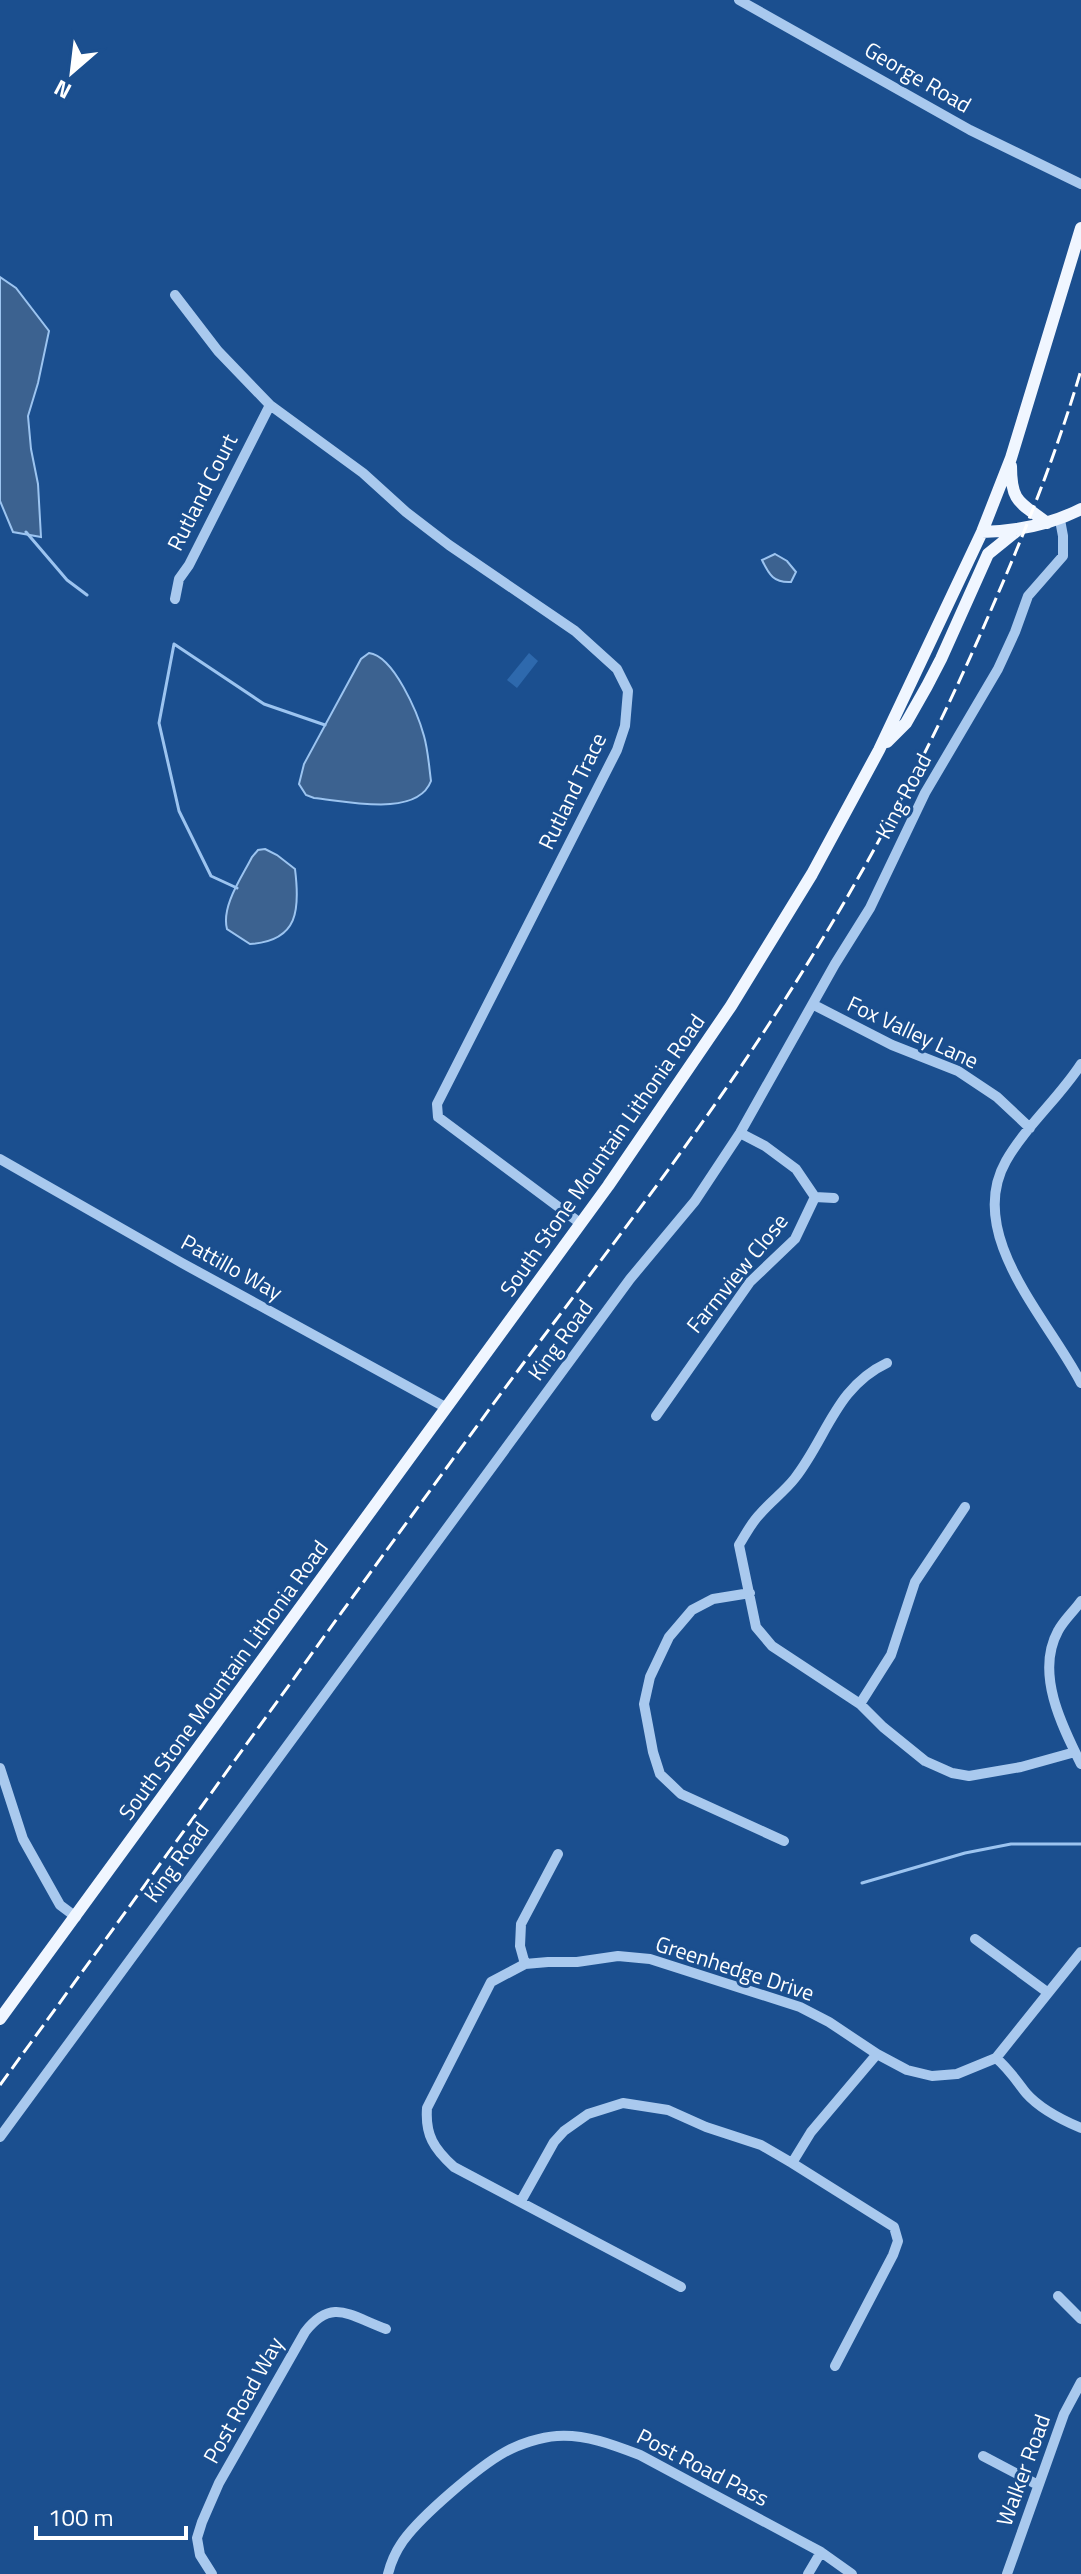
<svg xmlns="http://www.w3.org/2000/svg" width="1081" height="2574" viewBox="0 0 1081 2574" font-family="'Titillium Web',sans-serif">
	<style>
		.green { fill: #2e69ad }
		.water { fill: #3c6290; stroke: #9cc4f0; stroke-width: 2 }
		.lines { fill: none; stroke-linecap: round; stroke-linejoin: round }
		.stream { stroke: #9cc4f0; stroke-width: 3 }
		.minor { stroke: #a9c9ee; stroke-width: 10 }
		.major { stroke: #f0f6ff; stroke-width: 12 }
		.rail { stroke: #fff; stroke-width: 3; stroke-dasharray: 14 6; stroke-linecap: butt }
		.labels { text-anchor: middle; stroke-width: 6; stroke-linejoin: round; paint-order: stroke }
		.street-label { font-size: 22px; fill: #fff; stroke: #1b4f8f }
	</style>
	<rect width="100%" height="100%" fill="#1b4f8f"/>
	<path class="green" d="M529 653 538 661 517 688 507 680Z"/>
	<path class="water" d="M0 277 16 288 49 331 38 383 28 416 31 449 38 484 41 537 13 532 0 501Z
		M775 554 787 561 796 572 791 582C774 583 769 575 762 560Z
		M369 653C394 656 418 714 424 736 428 750 429 766 431 781 417 818 346 801 314 798L306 795 299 784 304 764 361 659Z
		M265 849 277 855 295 869C300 909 299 941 250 944L227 929C221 906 242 877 252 857L258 850Z"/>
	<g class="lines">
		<path class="stream" d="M26 532 67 580 87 595
			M237 888 211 876 179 811 159 723 174 644 264 704 325 725
			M862 1883 965 1853 1011 1844H1081"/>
		<path class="minor" d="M739 0 970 130 1081 184
			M175 295 218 351 270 405 363 473 406 512 449 545 575 631 617 669 628 691 625 726 617 750 437 1104 438 1117 580 1223
			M175 599 179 579 189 565 270 405
			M814 1005 892 1045 958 1071 997 1097 1030 1128
			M1081 1064C1059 1098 1026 1126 1006 1161 964 1235 1049 1320 1081 1383
			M740 1133 765 1146 796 1169 815 1197
			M0 1159 182 1263 445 1407
			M815 1197 834 1198
			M887 1363C836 1387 827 1437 795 1478 785 1491 771 1501 760 1514 751 1523 746 1534 739 1545L756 1627 772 1646 860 1704 883 1727 925 1761 952 1773 969 1776 1021 1767 1075 1752
			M656 1416 750 1282 795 1239 815 1197
			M750 1593 713 1599 692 1610 669 1637 650 1677 644 1704 653 1752 660 1774 681 1794 784 1841
			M1081 1601C1074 1611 1063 1621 1058 1631 1035 1673 1062 1726 1081 1764
			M860 1704 891 1655 915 1582 965 1507
			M0 1768 23 1839 60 1905 76 1917
			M975 1939 1047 1992
			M525 1964 520 1946 521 1924 558 1854
			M996 2058C1008 2068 1016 2080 1026 2093 1040 2109 1062 2120 1081 2128
			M0 2137 630 1279 695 1201 740 1133 835 964 870 908 925 793 998 669 1015 632 1028 596 1063 556V536L1060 520
			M792 2163 894 2227 898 2241 893 2255 835 2366
			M521 2201 554 2142 564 2131 588 2114 623 2103 668 2110 706 2127 761 2145 792 2163 811 2132 877 2054
			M681 2287 454 2167C434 2149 425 2135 427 2108L491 1982 525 1964 548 1962H577L618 1956 650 1959 800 2007 829 2022 877 2054 907 2070 932 2076 957 2074 996 2058 1081 1952
			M1058 2296 1081 2319
			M983 2456 1038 2485
			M212 2574 200 2555 197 2538 202 2522 219 2483 305 2332C332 2297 350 2316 386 2329
			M388 2574C391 2562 396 2551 403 2541 421 2516 478 2467 505 2452 519 2444 541 2437 557 2436 586 2434 614 2445 640 2455L821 2552 852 2574
			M808 2574 821 2552
			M1007 2574 1064 2414 1081 2382"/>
		<path class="major" d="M1011 466C1011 503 1020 502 1047 523
			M982 532C1017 531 1050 525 1081 509
			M887 742 906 723 927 686 941 659 988 554 1019 529
			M0 2019 608 1186 731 1006 812 874 879 750 982 532 1011 458 1081 228"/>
		<path class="rail" d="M0 2085C161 1864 319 1642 480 1422 577 1289 680 1162 769 1024 855 893 929 754 991 610 1025 532 1057 452 1081 370"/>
	</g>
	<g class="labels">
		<g class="street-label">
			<text transform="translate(918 77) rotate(30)" y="8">George Road</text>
			<text transform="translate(202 492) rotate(-63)" y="8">Rutland Court</text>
			<text transform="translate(572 791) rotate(-64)" y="8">Rutland Trace</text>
			<text transform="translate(903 796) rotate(-62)" y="8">King Road</text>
			<text transform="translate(913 1032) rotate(25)" y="8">Fox Valley Lane</text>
			<text transform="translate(602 1155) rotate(-55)" y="8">South Stone Mountain Lithonia Road</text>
			<text transform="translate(232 1267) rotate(29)" y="8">Pattillo Way</text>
			<text transform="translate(737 1273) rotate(-51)" y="8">Farmview Close</text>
			<text transform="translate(560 1340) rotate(-54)" y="8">King Road</text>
			<text transform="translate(223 1680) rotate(-54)" y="8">South Stone Mountain Lithonia Road</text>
			<text transform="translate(176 1862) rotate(-54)" y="8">King Road</text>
			<text transform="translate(735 1968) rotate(18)" y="8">Greenhedge Drive</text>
			<text transform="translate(243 2400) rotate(-61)" y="8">Post Road Way</text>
			<text transform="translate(703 2467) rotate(27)" y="8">Post Road Pass</text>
			<text transform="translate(1023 2470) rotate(-70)" y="8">Walker Road</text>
		</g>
	</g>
	<g transform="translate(72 72) rotate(208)" stroke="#1b4f8f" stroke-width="6" paint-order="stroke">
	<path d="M0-6L14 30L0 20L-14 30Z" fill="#ffffff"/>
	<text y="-12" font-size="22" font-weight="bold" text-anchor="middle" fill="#ffffff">N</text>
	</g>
	<path d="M36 2526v12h150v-12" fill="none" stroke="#ffffff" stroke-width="4"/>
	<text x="48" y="2526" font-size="24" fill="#ffffff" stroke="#1b4f8f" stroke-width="6" paint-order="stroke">100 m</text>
</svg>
